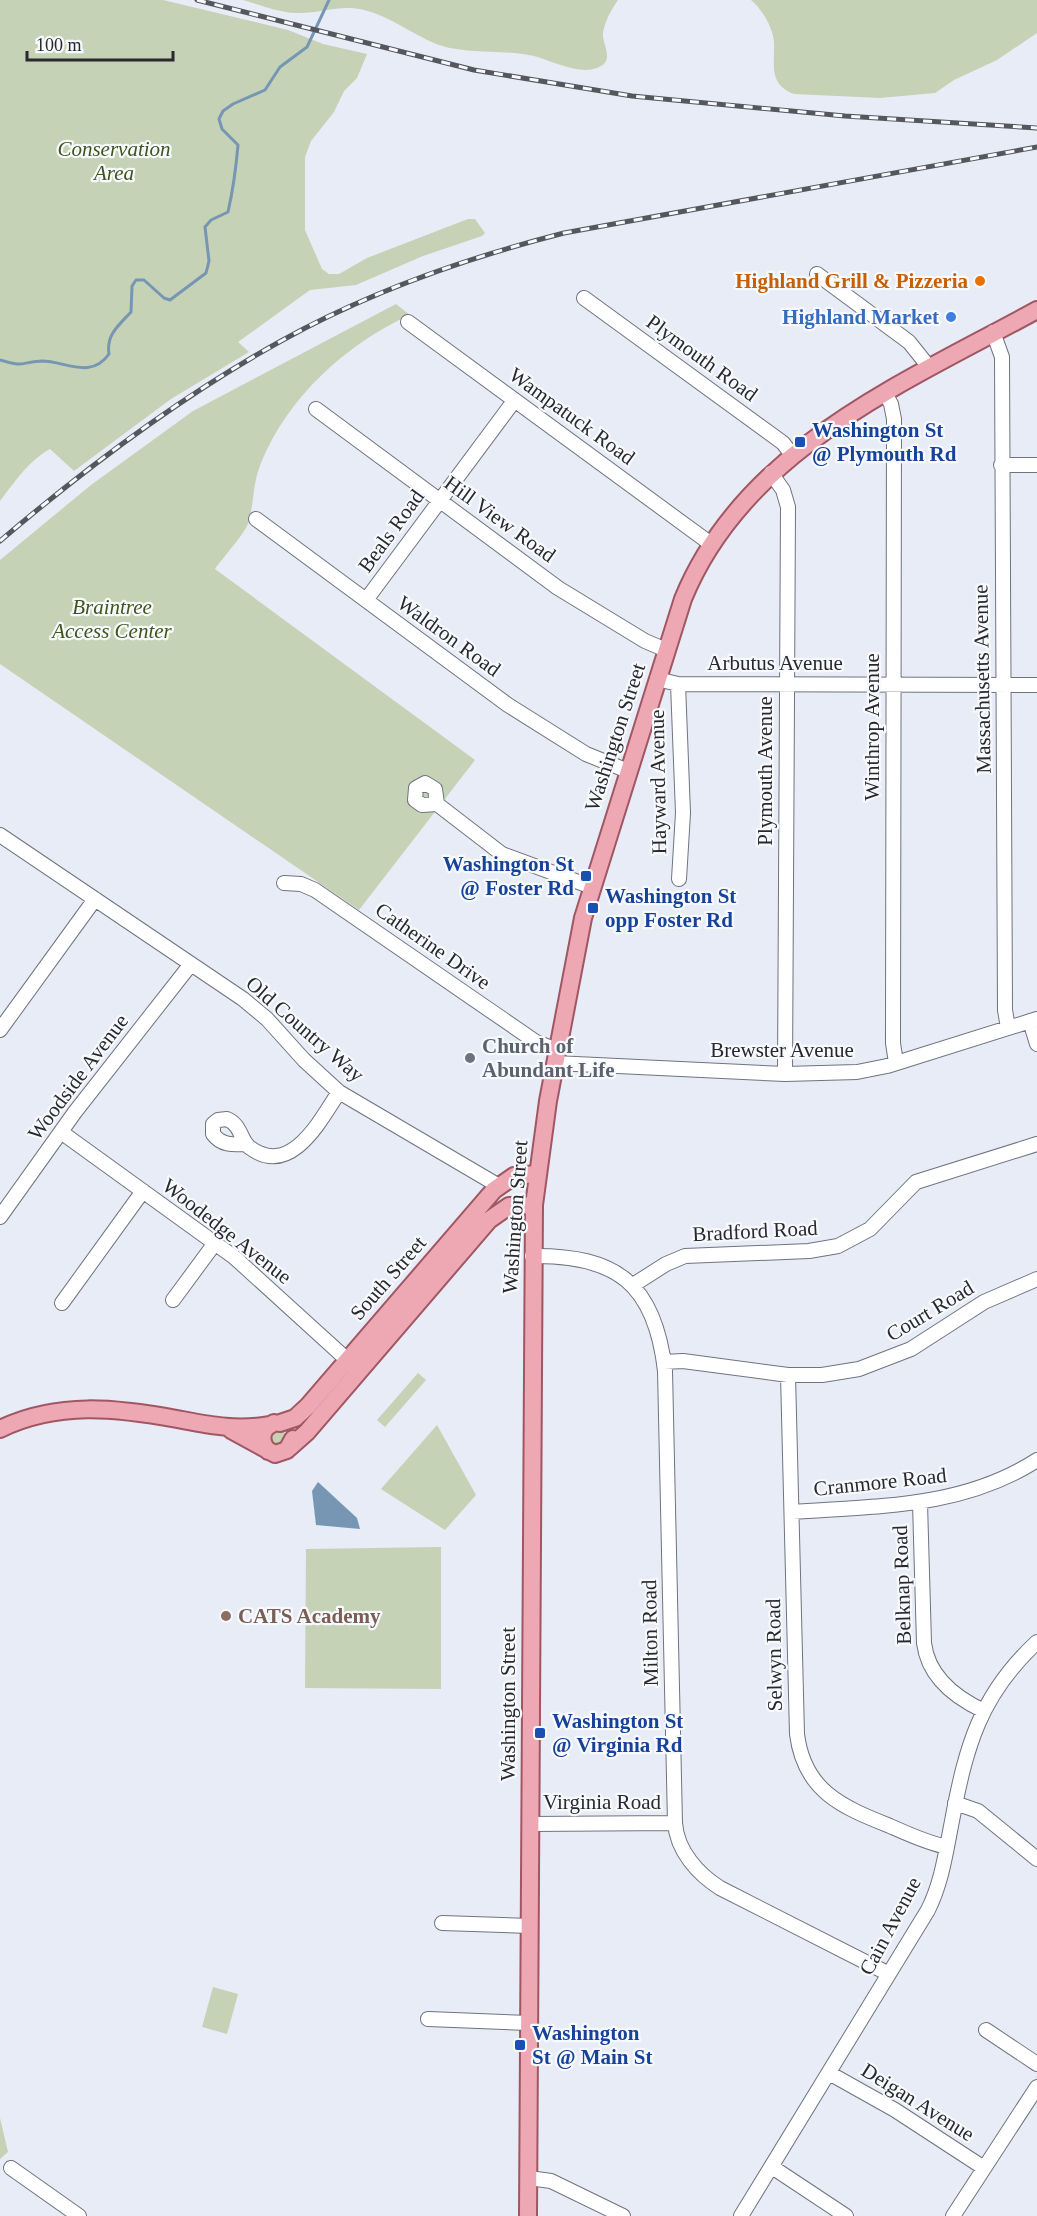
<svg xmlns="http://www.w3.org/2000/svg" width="1037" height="2216" viewBox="0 0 1037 2216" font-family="Georgia,serif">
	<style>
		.green { fill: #c5d2b6 }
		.water { fill: #7796b3 }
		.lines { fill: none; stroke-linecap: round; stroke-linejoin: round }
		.stream { stroke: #7796b3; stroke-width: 3 }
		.minor-casing { stroke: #6f747d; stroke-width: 16 }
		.major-casing { stroke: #a05663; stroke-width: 20 }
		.minor { stroke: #fff; stroke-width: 14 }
		.major { stroke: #eda8b3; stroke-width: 16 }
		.rail-casing { stroke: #54575d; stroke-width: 5 }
		.rail { stroke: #f7f9fd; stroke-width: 3; stroke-dasharray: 9; stroke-linecap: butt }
		.food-dot { fill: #e8710a; stroke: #f7f9fd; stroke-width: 2 }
		.shop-dot { fill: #3f7fe0; stroke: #f7f9fd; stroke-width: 2 }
		.transit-dot { fill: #1a4fb4; stroke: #f7f9fd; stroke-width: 2 }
		.worship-dot { fill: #6b7280; stroke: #f7f9fd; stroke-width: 2 }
		.education-dot { fill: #8d6e63; stroke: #f7f9fd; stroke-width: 2 }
		.labels { text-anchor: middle; stroke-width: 4.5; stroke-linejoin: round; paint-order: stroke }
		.park-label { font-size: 21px; font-style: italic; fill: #3f541b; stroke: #f7f9fd }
		.food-label { font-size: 21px; font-weight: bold; fill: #c56008; stroke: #f7f9fd; text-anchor: end }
		.shop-label { font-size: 21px; font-weight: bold; fill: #366cbe; stroke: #f7f9fd; text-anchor: end }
		.street-label { font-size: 21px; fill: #27292d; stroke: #f7f9fd }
		.transit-label { font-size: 21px; font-weight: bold; fill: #164399; stroke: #f7f9fd; text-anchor: start }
		.worship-label { font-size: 21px; font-weight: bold; fill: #5b616d; stroke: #f7f9fd; text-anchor: start }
		.education-label { font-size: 21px; font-weight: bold; fill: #785e54; stroke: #f7f9fd; text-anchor: start }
	</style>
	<rect width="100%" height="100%" fill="#e7ecf6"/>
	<path class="green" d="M0 0H163L288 30 323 44 367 54 357 78 344 91 334 112 311 141 305 157V230L322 269 329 274H339L367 258 468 219H475L485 233 482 236 423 256 356 285 310 290 238 342 249 352 171 399 74 471 50 449C28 461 14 483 0 501Z
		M243 0H618C611 10 605 21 603 33 602 45 616 61 597 68 578 75 553 61 534 56 503 49 469 55 439 45 413 35 392 17 364 10 340 4 320 14 296 13 278 12 260 5 243 0Z
		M751 0H1037V33L997 60 954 80 935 93 880 98 794 94C768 84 775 65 774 42 773 28 762 9 751 0Z
		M396 304 410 315C347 343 287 398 261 463 253 482 254 501 249 521 246 533 223 557 215 569L475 760 359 910 0 664V560L91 485 193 411Z
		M418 1373 426 1380 385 1427 377 1420Z
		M437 1425 476 1495 445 1530 381 1489Z
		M270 1437a8 8 0 1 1 16 0a8 8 0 1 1-16 0Z
		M441 1547V1689L305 1688 306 1549Z
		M213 1987 238 1994 227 2034 202 2027Z
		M0 2118 8 2152 0 2159Z"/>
	<path class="water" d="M318 1482 357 1518 360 1529 316 1525 312 1491Z"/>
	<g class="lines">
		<path class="stream" d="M0 360C26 368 19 362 42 361 65 361 91 380 109 354 106 335 118 326 131 312L132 286 136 280H144L164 298 170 300 206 273 209 261 205 227 211 220 228 212C233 190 236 168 238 145L222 129 219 119 223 111 233 104 265 90 280 67 307 47 329 0"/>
		<g class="minor-casing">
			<path id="minor" d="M817 274 909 342 929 367
				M584 298 783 443 793 456
				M408 322 711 544
				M993 332 1002 357 1005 1010 1008 1028
				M885 393 891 404 894 419 893 1043 896 1063
				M316 409 558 588 645 641 666 650
				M1001 465H1037
				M771 473 783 490 788 507 785 1074
				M256 519 508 705 586 754 628 771
				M366 600 514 401
				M657 679 678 684 1037 685
				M678 684 683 813 679 879
				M425 783 435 789 437 804 422 805 415 800 416 788Z
				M437 804 502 854 592 887
				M0 835 243 999 267 1019 304 1060 339 1092 499 1186
				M284 883 301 884 315 890 536 1042 557 1050
				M1030 1021 1037 1044
				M0 1030 95 899
				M555 1063 785 1074 857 1072 887 1066 1037 1019
				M61 1132 234 1257 354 1366
				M246 1144C232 1145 221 1145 213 1134V1124L218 1120 227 1119C241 1125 240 1139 249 1147 291 1179 321 1119 339 1092
				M0 1217 75 1112 191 964
				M532 1256C617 1255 655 1284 665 1371L675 1823C677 1851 698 1874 720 1888L889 1974
				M633 1285 666 1264 685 1256 809 1251 838 1246 870 1229 916 1182 1037 1144
				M173 1300 215 1243
				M62 1303 143 1191
				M664 1362 683 1361 788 1375H822L859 1369 911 1349 984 1302 1037 1279
				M788 1375 797 1734C804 1791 842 1807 890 1826 908 1834 927 1843 947 1847
				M920 1503 924 1643C928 1676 954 1697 984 1711
				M793 1512C877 1506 963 1508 1037 1460
				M955 1803 978 1811 1037 1859
				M530 1824 675 1823
				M442 1923 530 1926
				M428 2019 529 2023
				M986 2030 1037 2064
				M829 2073 895 2110 984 2168
				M772 2167 846 2216
				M11 2168 79 2216
				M529 2178 551 2181 623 2216
				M741 2216 928 1910C942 1882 946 1851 952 1821 966 1746 980 1695 1037 1642
				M953 2216 1037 2087"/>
		</g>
		<g class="major-casing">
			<path id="major" d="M280 1423 295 1418 308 1406 494 1190 514 1176 536 1174
				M0 1429C58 1401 116 1408 177 1419 209 1425 236 1431 269 1425
				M231 1430 275 1454 287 1450 293 1439
				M289 1448 307 1432 489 1220 509 1206 534 1205
				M268 1451C259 1440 261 1428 274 1423
				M528 2216 534 1205 548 1101 583 918 683 599C744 449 904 383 1037 310"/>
		</g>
		<use href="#minor" class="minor"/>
		<use href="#major" class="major"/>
		<g class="rail-casing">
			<path id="rail" d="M197 0 474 70 632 96 845 116 1037 128
				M0 541C87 467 180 397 281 341 369 292 466 258 564 233L1037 147"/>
		</g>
		<use href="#rail" class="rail"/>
	</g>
	<circle class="food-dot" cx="980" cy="281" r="6"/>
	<circle class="shop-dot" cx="951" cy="317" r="6"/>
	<g class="transit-dot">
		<rect x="794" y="436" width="12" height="12" rx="3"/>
		<rect x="580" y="870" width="12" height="12" rx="3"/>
		<rect x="587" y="902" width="12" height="12" rx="3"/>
		<rect x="534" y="1727" width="12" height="12" rx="3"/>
		<rect x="514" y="2039" width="12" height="12" rx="3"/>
	</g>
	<circle class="worship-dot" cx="470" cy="1058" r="6"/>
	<circle class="education-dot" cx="226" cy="1616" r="6"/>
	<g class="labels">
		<g class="park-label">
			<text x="114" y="156">Conservation<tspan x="114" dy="24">Area</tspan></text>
			<text x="112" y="614">Braintree<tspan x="112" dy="24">Access Center</tspan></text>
		</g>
		<g class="food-label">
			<text x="968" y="288">Highland Grill &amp; Pizzeria</text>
		</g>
		<g class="shop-label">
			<text x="939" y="324">Highland Market</text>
		</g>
		<g class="street-label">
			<text transform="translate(702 358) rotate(36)" y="7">Plymouth Road</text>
			<text transform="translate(572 416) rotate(36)" y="7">Wampatuck Road</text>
			<text transform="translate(500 519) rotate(36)" y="7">Hill View Road</text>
			<text transform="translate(391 531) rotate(-54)" y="7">Beals Road</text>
			<text transform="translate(449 636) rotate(36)" y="7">Waldron Road</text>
			<text x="775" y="670">Arbutus Avenue</text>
			<text transform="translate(982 679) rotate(-91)" y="7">Massachusetts Avenue</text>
			<text transform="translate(872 727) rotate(-90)" y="7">Winthrop Avenue</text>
			<text transform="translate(615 737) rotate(-72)" y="7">Washington Street</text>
			<text transform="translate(765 771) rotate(-90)" y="7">Plymouth Avenue</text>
			<text transform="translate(658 782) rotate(-91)" y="7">Hayward Avenue</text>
			<text transform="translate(433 946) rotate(35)" y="7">Catherine Drive</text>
			<text transform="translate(305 1029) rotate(41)" y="7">Old Country Way</text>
			<text x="782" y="1057">Brewster Avenue</text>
			<text transform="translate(78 1077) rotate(-53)" y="7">Woodside Avenue</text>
			<text transform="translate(515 1217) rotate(-86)" y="7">Washington Street</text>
			<text transform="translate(227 1231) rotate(38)" y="7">Woodedge Avenue</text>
			<text transform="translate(755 1231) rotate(-3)" y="7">Bradford Road</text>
			<text transform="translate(388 1278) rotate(-49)" y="7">South Street</text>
			<text transform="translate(930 1311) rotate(-31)" y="7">Court Road</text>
			<text transform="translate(880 1482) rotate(-6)" y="7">Cranmore Road</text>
			<text transform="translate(902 1585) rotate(-92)" y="7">Belknap Road</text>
			<text transform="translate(650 1633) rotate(-91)" y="7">Milton Road</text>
			<text transform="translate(774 1655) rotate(-91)" y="7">Selwyn Road</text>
			<text transform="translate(508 1704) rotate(-90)" y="7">Washington Street</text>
			<text x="602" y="1809">Virginia Road</text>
			<text transform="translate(890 1926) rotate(-62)" y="7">Cain Avenue</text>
			<text transform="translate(918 2102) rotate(32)" y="7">Deigan Avenue</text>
		</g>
		<g class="transit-label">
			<text x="812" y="437">Washington St<tspan x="812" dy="24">@ Plymouth Rd</tspan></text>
			<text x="574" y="871" text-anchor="end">Washington St<tspan x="574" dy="24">@ Foster Rd</tspan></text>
			<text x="605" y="903">Washington St<tspan x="605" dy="24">opp Foster Rd</tspan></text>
			<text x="552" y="1728">Washington St<tspan x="552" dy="24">@ Virginia Rd</tspan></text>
			<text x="532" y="2040">Washington<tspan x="532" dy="24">St @ Main St</tspan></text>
		</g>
		<g class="worship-label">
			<text x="482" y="1053">Church of<tspan x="482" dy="24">Abundant Life</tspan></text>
		</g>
		<g class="education-label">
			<text x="238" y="1623">CATS Academy</text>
		</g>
	</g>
	<path d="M27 51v9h146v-9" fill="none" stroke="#27292d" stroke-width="3"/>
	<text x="36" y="51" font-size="18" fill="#27292d" stroke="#f7f9fd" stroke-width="4.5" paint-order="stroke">100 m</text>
</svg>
